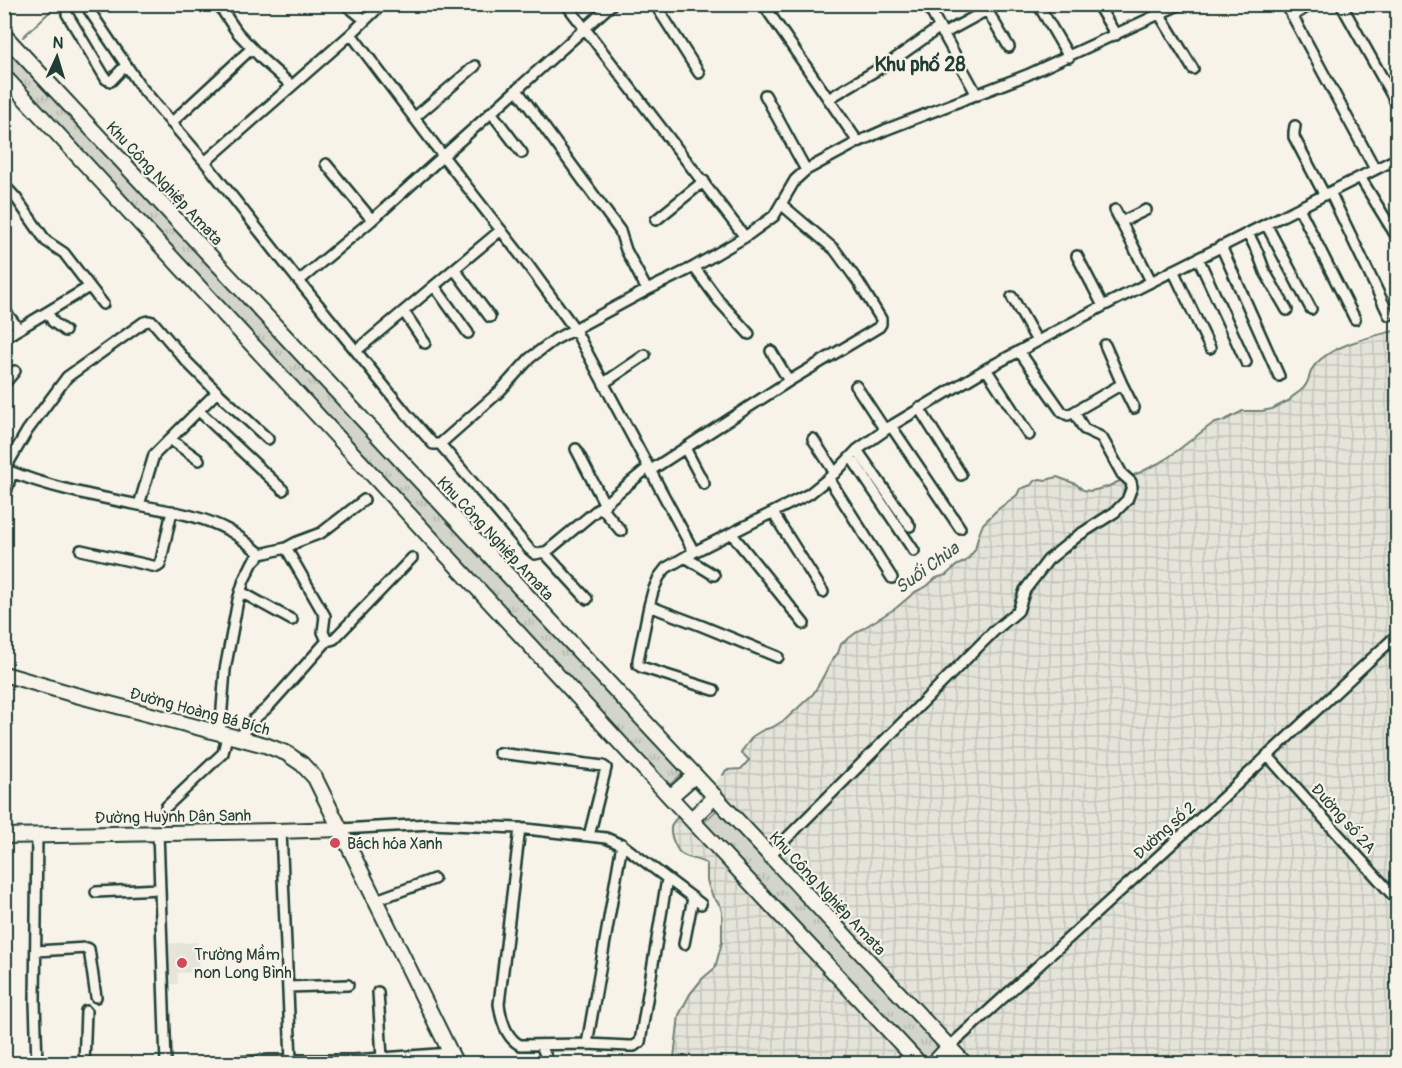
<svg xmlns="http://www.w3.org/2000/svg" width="1402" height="1068" viewBox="0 0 1402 1068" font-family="Pangolin,sans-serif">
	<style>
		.built { fill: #e5e4d9 }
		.industrial { fill: url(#industrial-grid) }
		.grass { fill: url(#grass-tufts); stroke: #79897f; stroke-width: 1.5 }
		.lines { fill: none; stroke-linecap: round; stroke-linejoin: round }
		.stream { stroke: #6f8077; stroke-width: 2 }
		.street-casing { stroke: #1f3d34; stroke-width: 14 }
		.secondary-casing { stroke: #1f3d34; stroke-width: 18 }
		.street { stroke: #f7f3e8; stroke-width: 9 }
		.secondary { stroke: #f7f3e8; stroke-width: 14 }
		.poi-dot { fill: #d1495b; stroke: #f7f3e8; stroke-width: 2 }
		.labels { text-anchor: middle; stroke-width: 4.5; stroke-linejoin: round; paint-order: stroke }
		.street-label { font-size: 16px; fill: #1f3d34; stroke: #f7f3e8 }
		.poi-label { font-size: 16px; fill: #1f3d34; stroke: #f7f3e8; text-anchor: start }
		.water-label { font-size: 18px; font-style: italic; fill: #405950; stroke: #f7f3e8 }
		.quarter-label { font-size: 20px; font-weight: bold; fill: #1f3d34; stroke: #f7f3e8 }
	</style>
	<defs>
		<pattern id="industrial-grid" width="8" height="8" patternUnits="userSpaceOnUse" patternTransform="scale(1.5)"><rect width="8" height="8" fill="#e5e4d9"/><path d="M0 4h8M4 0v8" fill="none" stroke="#c4c4bb"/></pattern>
		<pattern id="grass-tufts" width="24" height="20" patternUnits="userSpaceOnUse" patternTransform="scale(1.5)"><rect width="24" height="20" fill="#d3d5ca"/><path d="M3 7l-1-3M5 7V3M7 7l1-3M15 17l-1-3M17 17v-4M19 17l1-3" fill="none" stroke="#b5b8ae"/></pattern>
	</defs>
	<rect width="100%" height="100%" fill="#f7f3e8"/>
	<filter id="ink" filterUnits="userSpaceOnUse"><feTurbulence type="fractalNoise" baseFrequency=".0167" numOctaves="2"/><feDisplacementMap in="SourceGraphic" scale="12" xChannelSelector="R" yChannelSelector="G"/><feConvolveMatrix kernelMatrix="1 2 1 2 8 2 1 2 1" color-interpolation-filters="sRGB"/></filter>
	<g filter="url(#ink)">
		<path class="built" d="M197 942 199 972 177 973 178 984H166L164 944Z"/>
		<path class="industrial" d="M1397 330V1063H671L674 1058 679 1015 690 994 703 978 715 968 722 942 723 921 720 905 713 896 707 880V864L704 861 681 855 676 849 670 829 673 822 723 775 726 770 741 769 748 760 741 752 753 736 763 730 773 727 785 720 813 694 816 689 833 659 838 653 841 644 857 632 896 608 915 592 927 586 936 578 946 575 956 566 966 561 975 550 978 537 983 524 997 510 1017 495 1020 489 1031 485 1034 481 1040 479 1046 480 1057 477 1076 484 1083 490 1092 491 1107 487 1141 472 1165 460 1212 424 1223 421 1243 411H1262L1272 409 1290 400 1291 398 1305 387 1310 372 1315 365 1332 352 1349 345Z"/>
		<path class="grass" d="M5 41 685 771 667 787 5 70Z
			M719 808 944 1048 926 1063 702 824Z"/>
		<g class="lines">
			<path class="stream" d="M23 37 58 4
				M1129 477 1141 472 1165 460 1212 424 1223 421 1243 411H1262L1272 409 1290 400 1291 398C1295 394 1302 391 1305 386 1310 380 1309 371 1315 365 1332 345 1373 336 1398 330
				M723 775 726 770 741 769 749 760 741 752 753 736 763 730 773 727 786 719 813 694 816 689 833 659 838 653 841 644 857 632 896 608 915 592 927 586 936 578 946 575 956 566 966 561 975 550 978 537 983 524 997 510 1017 495 1020 489 1031 485 1034 481 1040 479 1046 480 1057 477 1076 484 1083 490 1091 491 1107 487 1124 479
				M671 1064 674 1058 679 1015 690 994 703 978 715 968 722 942V912L720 905 713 897 709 887 707 880V864C699 859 690 859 683 855 677 852 670 836 671 828 671 823 676 819 679 816"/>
			<g class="street-casing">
				<path id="street" d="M218 4 237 32 263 60 291 85
					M345 4 365 20
					M448 4V5
					M566 4 745 237
					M655 4 699 73
					M763 4 858 142
					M927 4 977 95
					M1038 4 1069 57
					M1097 4 1116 35
					M1286 4 1375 169
					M1341 4 1398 106
					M1396 4 1398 7
					M89 10 141 87 205 162 294 275 356 351 501 230
					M987 10 1009 47
					M67 14 106 79 111 81 126 65
					M1160 15 1193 69
					M1292 16 1312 4
					M351 34 443 156 525 261 574 328 694 552
					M943 34 987 10 984 4
					M517 90 620 231 626 250 647 290
					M765 95 806 170
					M828 99 892 61 940 27
					M491 112 522 153
					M414 118 475 66
					M171 123 252 48
					M1295 126 1294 132V137L1324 194
					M205 162 351 34 382 4
					M326 164 372 220
					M1360 177 1398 239
					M4 185 16 198 46 241 64 253 103 304
					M1330 192 1389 315
					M1299 208 1355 319
					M1115 210 1151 281
					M656 220 704 181
					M1121 222 1146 210
					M1266 224 1311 309
					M1248 233 1258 253 1265 272 1287 310
					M1221 246 1279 376
					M1077 256 1103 306
					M1198 258 1246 362
					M694 267 719 301 749 334
					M455 270 490 317
					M1173 270 1210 348
					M299 281 372 220 612 4
					M435 287 468 333
					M1012 297 1037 341
					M4 310 19 329
					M404 312 425 343
					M48 313 53 322 65 331
					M4 338 89 287
					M356 351 405 412 433 444H440L499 392 530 358 554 340 647 290 694 267 745 237 774 216 795 180 806 170 858 142 885 130 1027 75 1181 4
					M771 351 789 381
					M986 369 1029 435
					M604 383 645 355
					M4 384 15 371
					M1122 384 1134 408
					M856 386 885 430
					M217 392 268 439
					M919 408 961 475
					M199 411 283 490
					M1074 412 1122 384 1105 345
					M891 426 960 528
					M170 439 199 460
					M813 439 835 473
					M440 444 529 549 535 554 544 552 587 599
					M685 448 704 484
					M576 449 605 505
					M857 450 910 526
					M851 457 914 551
					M4 469C47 487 93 496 139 505 169 511 200 515 228 530 240 536 250 546 261 554
					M5 469 27 431 67 377 144 322 149 321 153 322 187 362 217 392 154 455 139 505
					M651 470 789 381 879 327 881 324V319L859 283 835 250 781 204
					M829 479 892 578
					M4 499 12 472
					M601 507 621 531
					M773 513 823 592
					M731 533 804 624
					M286 548 325 616 323 632 327 641
					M81 550 157 567 160 565 172 511
					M545 553 649 467
					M685 557 714 575
					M241 592 292 620
					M649 606 702 626 778 657
					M714 690 641 667 638 665V660L649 606 653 591 659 577 666 568 694 552 809 494 835 473 857 450 891 426 986 369 1103 306 1398 158
					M220 734 225 670 238 600 244 580 253 562 261 554 286 548 297 542 321 533 364 500
					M238 739 254 719 267 708 327 641 334 639 412 558
					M499 753 603 766 606 768 589 836
					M1267 755 1398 901
					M166 807 223 753 227 736
					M520 828 499 1004C501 1019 506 1038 520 1045L587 1044 629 1046H634L640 1042 667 879
					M341 829 431 824 517 828 606 838 624 846 701 904
					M281 831 291 1060
					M158 832 166 1064
					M37 835 35 1001 37 1064
					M770 855 993 632 1018 611 1025 590 1048 560 1079 535 1115 512 1127 500 1132 487 1131 482 1122 474 1102 438 1099 436 1084 429 1074 412 1068 415 1062 412 1019 351
					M96 892 160 889
					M376 900 434 879
					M684 944 693 898
					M36 951 87 948 89 949 96 997
					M288 987 348 985
					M378 992 382 1058
					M587 1044 622 844
					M541 1045 549 1064
					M949 1047 1217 803 1398 634
					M84 1064 86 1011
					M201 1064 270 1060H354L451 1053"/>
			</g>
			<g class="secondary-casing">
				<path id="secondary" d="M4 35 505 572 965 1064
					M4 76 670 797 920 1064
					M4 674 72 694 265 745 286 753 302 764 315 778 456 1064
					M670 797 695 775
					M692 819 715 796
					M4 836 277 831 341 829
					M933 1064 949 1047"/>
			</g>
			<use href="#street" class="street"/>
			<use href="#secondary" class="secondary"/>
		</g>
	</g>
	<g class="poi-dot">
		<circle cx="335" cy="843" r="6"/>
		<circle cx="182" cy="963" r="6"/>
	</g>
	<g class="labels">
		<g class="street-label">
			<text transform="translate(165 183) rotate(47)" y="6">Khu Công Nghiệp Amata</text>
			<text transform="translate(496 538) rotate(47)" y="6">Khu Công Nghiệp Amata</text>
			<text transform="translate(200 711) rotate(15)" y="6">Đường Hoàng Bá Bích</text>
			<text transform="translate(173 816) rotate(-1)" y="6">Đường Huỳnh Dân Sanh</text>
			<text transform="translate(1344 818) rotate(48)" y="6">Đường số 2A</text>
			<text transform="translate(1164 830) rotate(-42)" y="6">Đường số 2</text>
			<text transform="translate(828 893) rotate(47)" y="6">Khu Công Nghiệp Amata</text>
		</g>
		<g class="poi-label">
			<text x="347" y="849">Bách hóa Xanh</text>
			<text x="194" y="960">Trường Mầm<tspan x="194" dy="18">non Long Bình</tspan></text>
		</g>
		<g class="water-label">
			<text transform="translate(927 568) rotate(-36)" y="6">Suối Chùa</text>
		</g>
		<g class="quarter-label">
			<text x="920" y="71">Khu phố 28</text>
		</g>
	</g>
	<rect width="1402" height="1068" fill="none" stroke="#f7f3e8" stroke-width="24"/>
	<rect x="12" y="12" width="1378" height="1044" fill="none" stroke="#1f3d34" stroke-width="2" filter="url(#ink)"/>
	<g transform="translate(57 57) rotate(4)" stroke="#f7f3e8" stroke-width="4.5" paint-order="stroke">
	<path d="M0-4.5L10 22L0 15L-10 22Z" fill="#1f3d34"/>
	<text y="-9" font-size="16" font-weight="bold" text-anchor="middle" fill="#1f3d34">N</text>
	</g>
</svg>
